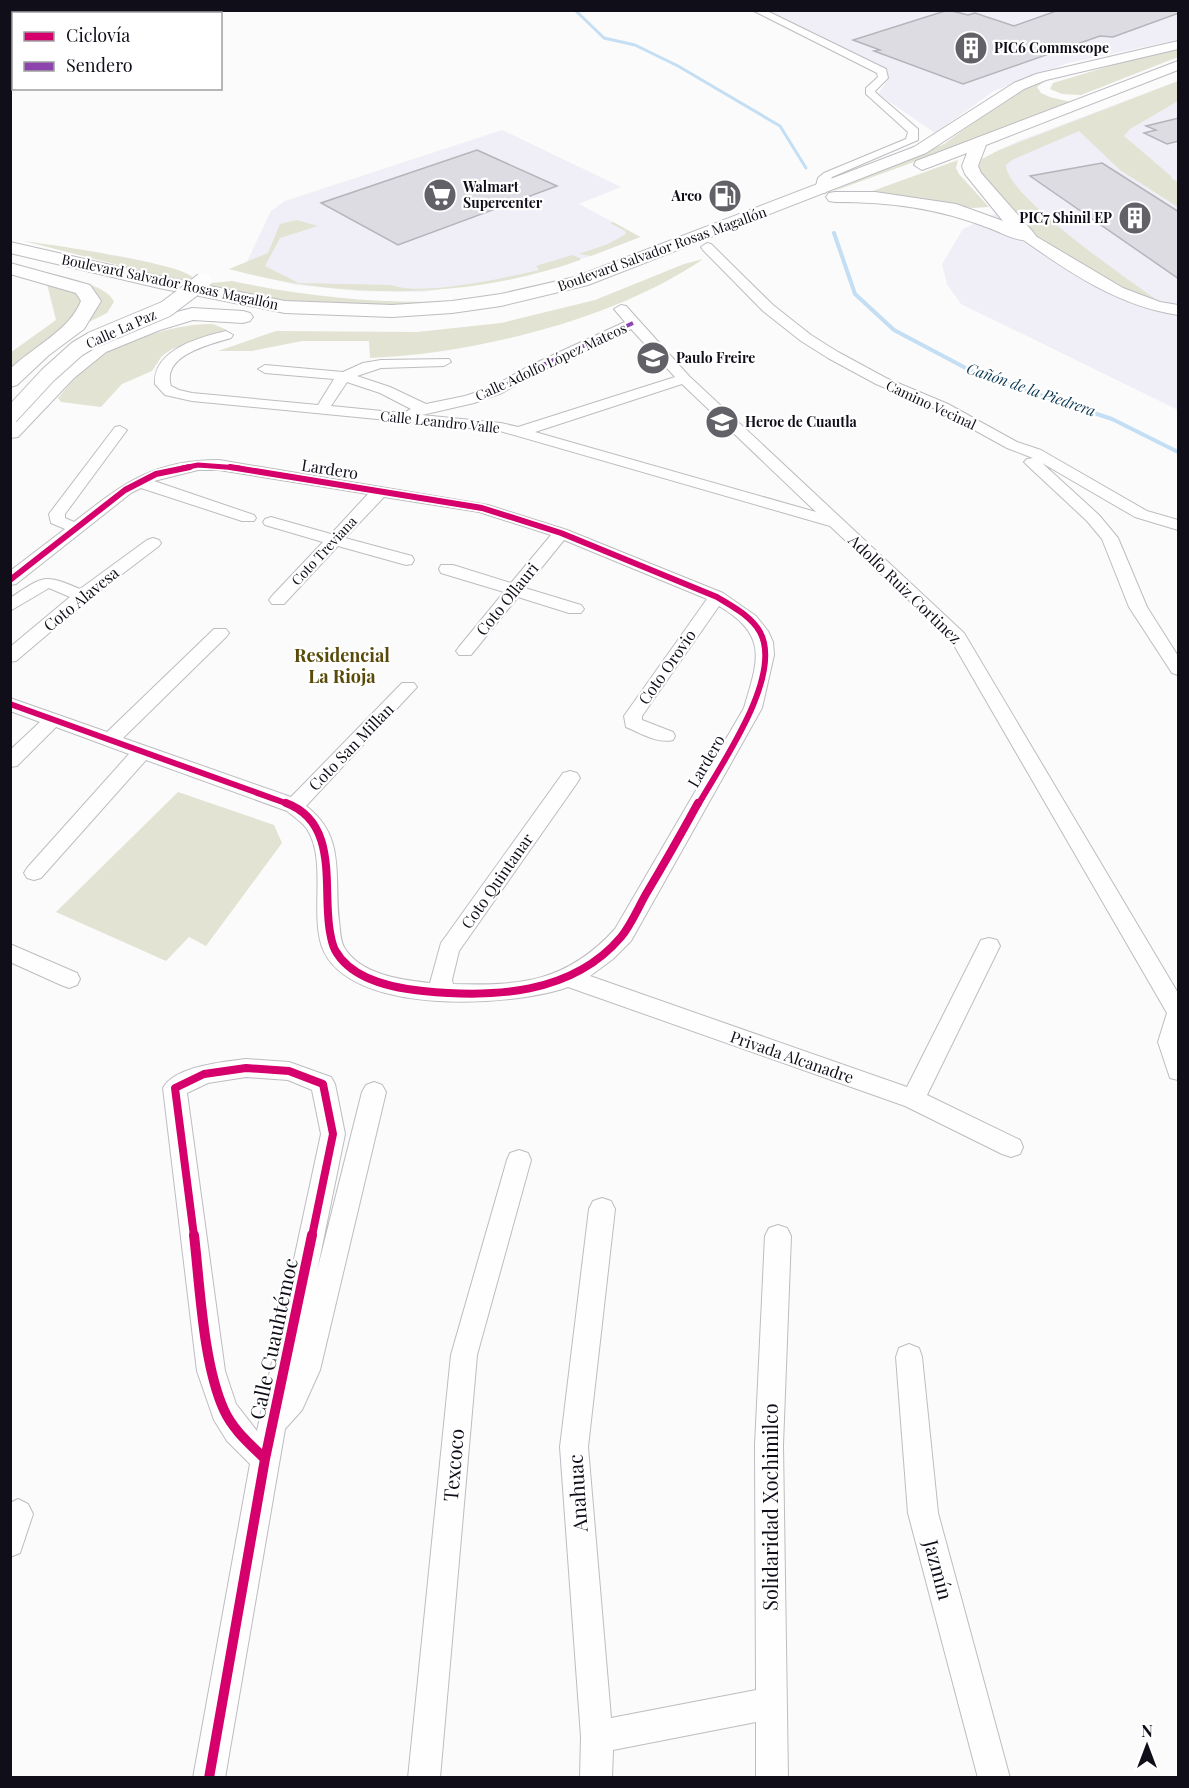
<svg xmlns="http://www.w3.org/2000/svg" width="1189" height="1788" viewBox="0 0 1189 1788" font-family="'Playfair Display',serif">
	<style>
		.built { fill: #f0eff7 }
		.green { fill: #e2e3d3 }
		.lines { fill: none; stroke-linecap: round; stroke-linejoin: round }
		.stream-far1 { stroke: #c4def3; stroke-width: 3 }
		.stream { stroke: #c4def3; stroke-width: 4 }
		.building { fill: #dddce2; stroke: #b5b4b9; stroke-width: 1.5 }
		.minor-casing { stroke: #bdbcc1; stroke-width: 2 }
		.major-casing { stroke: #bdbcc1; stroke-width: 2 }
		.highway-casing { stroke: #bdbcc1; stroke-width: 2 }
		.minor { fill: #fefefe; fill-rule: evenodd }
		.major { fill: #fefefe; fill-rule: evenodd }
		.highway { fill: #fefefe; fill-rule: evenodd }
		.major-bridge-casing { stroke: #bdbcc1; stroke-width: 18; stroke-linecap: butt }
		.major-bridge { stroke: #fefefe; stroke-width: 16 }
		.quiet { stroke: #8e44ad; stroke-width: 4; stroke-dasharray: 8 4; stroke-linecap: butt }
		.cycleway-far3-casing { stroke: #fff; stroke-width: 8 }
		.cycleway-far2-casing { stroke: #fff; stroke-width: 9 }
		.cycleway-far1-casing { stroke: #fff; stroke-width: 12 }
		.cycleway-casing { stroke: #fff; stroke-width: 14 }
		.cycleway-far3 { stroke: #d6006c; stroke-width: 5 }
		.cycleway-far2 { stroke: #d6006c; stroke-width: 6 }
		.cycleway-far1 { stroke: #d6006c; stroke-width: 8 }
		.cycleway { stroke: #d6006c; stroke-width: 10 }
		.labels { text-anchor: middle; stroke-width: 4.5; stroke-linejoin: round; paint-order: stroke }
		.far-poi-label { font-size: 14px; font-weight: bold; fill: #100e19; stroke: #fff; text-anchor: start }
		.far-street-label { font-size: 14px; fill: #100e19; stroke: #fff }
		.far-water-label { font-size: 15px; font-style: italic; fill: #083652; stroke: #fff }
		.street-label { font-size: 16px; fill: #100e19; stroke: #fff }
		.neighbourhood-label { font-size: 18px; font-weight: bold; fill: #594a0a; stroke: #fff }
		.near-street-label { font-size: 20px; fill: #100e19; stroke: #fff }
	</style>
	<rect width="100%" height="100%" fill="#fbfbfb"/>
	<path class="built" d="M759 11H1178V40L1068 63 1024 79 994 91 935 133 878 94 889 78 886 69 856 58Z
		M1178 81V410L961 304 947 284 942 264 963 229 1012 205 982 159 1016 142Z
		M502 130 621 187 579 204 641 237 561 267 501 280 423 292 360 291 296 285 242 272 271 211 285 201Z"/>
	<path class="green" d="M1178 49V57L1081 95 1062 94 1050 89 1053 83 1113 65Z
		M1046 80 1037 87 1041 93 1050 97 1071 102 1038 117 823 195 944 144 995 107 1024 90Z
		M1178 81V101L1130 129 1124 136 1172 177 1171 178 1178 182V207L1120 170 1079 131 1012 160 1006 165C1005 195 1130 281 1157 300 1116 288 1052 255 1022 223 1006 207 992 188 977 170L982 159 999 150Z
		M958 160 956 168 959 174 989 207 972 208 867 193Z
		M297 220 318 226 280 238 265 266 299 283 392 285C418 297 509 277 539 270L536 266 572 255 580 258V260C467 300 344 300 229 269L268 253 280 224Z
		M613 222 640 237 591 256 579 254 608 244 626 234 625 231 610 223Z
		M24 241C47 244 186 264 193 278L191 282 173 279Z
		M703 259C616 319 475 354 370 358L369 341H302L252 351H218L276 331 417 332 501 323 595 300 684 264Z
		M11 265C32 270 108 281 114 302L107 313 39 347 11 376 10 353 56 320 47 284 11 275Z
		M232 281C306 297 381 304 456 301L432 306 280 302 208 287 211 283Z
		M213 324 227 330 172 349 162 356 152 371 122 384 101 407 61 402 58 398C67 388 76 376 86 367 115 342 176 323 213 324Z
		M178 792 274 825 282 843 206 946 189 937 166 961 56 912Z"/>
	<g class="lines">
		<path class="stream-far1" d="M575 10 604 38 635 45 678 66 780 126 806 168"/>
		<path class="stream" d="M834 233 855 294 894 330 977 374 1112 419 1178 452"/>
	</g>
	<path class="building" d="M948 10 968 15 975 13 1014 26 1059 10H1179V13L1113 37 1100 36 963 84 874 51 880 50 853 40Z
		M1179 118V141L1167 144 1144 133 1156 130 1146 126Z
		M477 150 557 186 398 245 321 203Z
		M1102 163 1179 212V279L1030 176Z"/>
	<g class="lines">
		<g class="minor-casing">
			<path id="minor" d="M752 10H765L886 69 888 78 875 91 876 93 918 129V140L832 177 825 193H817L815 190 818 178 824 173 906 139 908 132 866 94V88L878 77 877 73Z
				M707 243 711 244 773 305 811 335 838 352 886 378 948 404 1017 442 1041 450 1147 511 1178 520V530L1135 517 1042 463 1099 515 1118 538 1147 607 1178 656V675L1172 673 1129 607 1102 539 1087 521 1027 465 1024 462 1027 459 1033 458 1007 448 938 410 876 384 828 358 801 341 763 311 703 250 701 247Z
				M621 305 626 306 689 376 964 633 1178 993V1080L1170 1078 1158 1042 1167 1013 951 640 830 526 500 431 192 401 165 395 155 384C153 349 201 337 226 331L233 335 231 338C211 344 161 355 171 386L179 390 192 393 318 405 334 379 265 373 258 369 265 365 343 372 363 363 381 360 449 359 451 362 444 366 381 368 357 376 390 387 426 404 465 396 492 387 529 366 625 322 614 309ZM631 329 675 377 518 427 501 423 422 415 474 403 502 393 539 372ZM347 382 380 393 411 409 403 413 331 406ZM682 384 816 512 535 432Z
				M120 426 127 430 65 514V518L74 522C124 483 153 460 219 460L488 505 567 530 723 593 756 616 768 631 773 642 774 655 762 708 631 941 613 959 590 976 907 1087 981 940 989 938 997 940 1000 946 927 1095 1020 1140 1023 1147 1020 1154 1011 1157 1002 1154 905 1106 568 987C513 1007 348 1017 322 947 310 912 327 860 307 829 302 822 294 817 287 811L146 760 41 878 34 880 27 878 24 873 27 868 129 754 56 727 17 766 10 767V750L40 722 10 711V698L107 732 214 629H226L229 633 226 637 123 738 291 797 402 683H414L417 687 306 806C346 836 334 876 339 920 340 928 340 940 344 947 360 975 403 980 430 983L441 943 563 773 570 771 577 773 580 778 577 783 459 951 452 980 453 984C521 986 567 982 615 929L744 708C758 660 769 636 719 606L642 716V720L673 732 675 736 673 740C658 744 640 733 626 727L624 716 707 599 564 540 525 588 581 605 584 609 581 613H569L518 597 471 655H459L456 651 459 647 504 592 441 573 439 569 441 565H453L511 583 551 535 479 512 384 497 345 538 412 556 414 560 412 564 406 565 338 546 284 604H272L269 600 272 596 323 542 265 525 263 522 265 519 271 517 331 534 368 494 219 470H198L154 481 254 515 256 518 254 521H242L141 488 131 493 16 584 10 585V571L65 529 51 523 49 514 115 427Z
				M153 538 159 540 161 543 159 546 88 600 16 661 10 662V647L70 597 49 588 10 611V598C44 576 43 573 80 589L147 540Z
				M10 944 77 973 80 979 77 985 69 988 61 985 10 962Z
				M246 1059 289 1062 331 1077 335 1084 345 1134 317 1271 362 1092 366 1085 374 1082 382 1085 386 1092 320 1370 302 1410 285 1429 225 1778H193L250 1464 227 1441 214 1420 197 1371 163 1088C175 1066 223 1062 246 1059ZM246 1077 288 1080 312 1090 321 1134 257 1431 236 1404 225 1371 187 1093 208 1083Z
				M519 1150 528 1153 531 1160 477 1355 440 1778H408L451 1355 507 1160 510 1153Z
				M602 1198 611 1201 615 1209 588 1447 611 1718 756 1690 755 1445 765 1236 769 1228 778 1225 787 1228 791 1236 783 1445 788 1778H756V1722L613 1750 612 1778H580L581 1737 560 1447 589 1209 593 1201Z
				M909 1344 919 1348 922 1357 938 1513 1010 1778H978L908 1513 896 1357 899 1348Z
				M18 1499 28 1504 33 1514 20 1553 10 1557V1503Z"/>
		</g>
		<g class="major-casing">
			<path id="major" d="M1027 231 1123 288 1160 302 1178 305V315C1119 306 1070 273 1022 239L1019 236Z"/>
		</g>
		<g class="highway-casing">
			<path id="highway" d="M1178 41V49L1046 80 1024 89 926 153 588 285 501 306 452 313 392 317 285 313 159 288 10 253V242L159 276 285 301 392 305 452 301 501 294 575 277 914 147 1014 83 1036 74Z
				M1178 61V70L986 145 978 166 981 173 1033 232 1036 236 1033 240C1019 243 1002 233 989 228 937 208 890 202 835 202L829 201 826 197 829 193 835 192H875L956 204 1003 221 965 174 962 166 967 153 922 170 914 165 916 161Z
				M10 263 90 285 101 301 84 329 49 355 17 385 10 387V369C33 347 70 330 81 301L76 293 10 274Z
				M192 308 243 311 250 313 253 317 250 321 243 323 193 320 160 330 106 352 74 378 18 437 10 438V419C36 394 61 362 92 344 116 329 164 315 192 308Z"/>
		</g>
		<use href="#minor" class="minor"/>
		<use href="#major" class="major"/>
		<use href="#highway" class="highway"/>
		<g class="major-bridge-casing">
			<path id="major-bridge" d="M10 416 48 375 77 349 92 340 166 309 203 281"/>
		</g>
		<use href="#major-bridge" class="major-bridge"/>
		<path class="quiet" d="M497 390 534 369 633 323"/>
		<g class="cycleway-far3-casing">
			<path id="cycleway-far3" d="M183 468 198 465 239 468"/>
		</g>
		<g class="cycleway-far2-casing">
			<path id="cycleway-far2" d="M230 467 482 508 561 533 717 597C732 606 751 616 760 632 784 676 720 766 698 805
				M10 580 125 490 156 474 190 467
				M10 704 291 805"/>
		</g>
		<g class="cycleway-far1-casing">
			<path id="cycleway-far1" d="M286 803C340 823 322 889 330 932 331 938 332 944 335 950 351 979 392 988 423 991 492 998 572 995 621 937 631 925 638 908 646 894 664 864 681 834 698 803
				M194 1236 175 1088 204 1074 246 1068 289 1071 323 1084 333 1134 312 1236"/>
		</g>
		<g class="cycleway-casing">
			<path id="cycleway" d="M194 1235C200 1286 203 1364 224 1410 233 1430 250 1444 265 1459
				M265 1459 312 1235
				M209 1778 265 1459"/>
		</g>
		<use href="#cycleway-far3" class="cycleway-far3"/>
		<use href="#cycleway-far2" class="cycleway-far2"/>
		<use href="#cycleway-far1" class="cycleway-far1"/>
		<use href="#cycleway" class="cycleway"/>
	</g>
	<defs>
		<g id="building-disc" transform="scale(1.725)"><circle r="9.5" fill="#626168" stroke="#fff"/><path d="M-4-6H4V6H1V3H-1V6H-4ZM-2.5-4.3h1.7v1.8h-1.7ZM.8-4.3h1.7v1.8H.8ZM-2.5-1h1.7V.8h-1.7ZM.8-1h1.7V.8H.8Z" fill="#fff"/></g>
		<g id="supermarket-disc" transform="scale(1.725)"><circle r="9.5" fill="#626168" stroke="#fff"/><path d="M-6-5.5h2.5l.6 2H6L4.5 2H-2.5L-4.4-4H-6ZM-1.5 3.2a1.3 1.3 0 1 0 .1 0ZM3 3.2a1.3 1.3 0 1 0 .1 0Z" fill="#fff"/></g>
		<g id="fuel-disc" transform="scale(1.725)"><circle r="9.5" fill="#626168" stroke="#fff"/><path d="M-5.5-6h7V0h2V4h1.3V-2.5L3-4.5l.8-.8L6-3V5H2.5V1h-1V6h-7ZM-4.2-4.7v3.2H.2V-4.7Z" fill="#fff"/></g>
		<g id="school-disc" transform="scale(1.725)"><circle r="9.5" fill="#626168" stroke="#fff"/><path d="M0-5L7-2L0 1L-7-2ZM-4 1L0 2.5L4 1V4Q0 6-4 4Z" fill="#fff"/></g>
	</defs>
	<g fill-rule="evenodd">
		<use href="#building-disc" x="971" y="48"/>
		<use href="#supermarket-disc" x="440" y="195"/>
		<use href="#fuel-disc" x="725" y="196"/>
		<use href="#building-disc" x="1135" y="218"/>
		<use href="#school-disc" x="653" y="358"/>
		<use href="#school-disc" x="722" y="422"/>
	</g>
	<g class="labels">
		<g class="far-poi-label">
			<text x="994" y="53">PIC6 Commscope</text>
			<text x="463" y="192">Walmart<tspan x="463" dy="16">Supercenter</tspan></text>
			<text x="702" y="201" text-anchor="end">Arco</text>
			<text x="1112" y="223" text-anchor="end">PIC7 Shinil EP</text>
			<text x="676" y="363">Paulo Freire</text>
			<text x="745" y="427">Heroe de Cuautla</text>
		</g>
		<g class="far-street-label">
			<text transform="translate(662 249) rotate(-20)" y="5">Boulevard Salvador Rosas Magallón</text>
			<text transform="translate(170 282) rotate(12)" y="5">Boulevard Salvador Rosas Magallón</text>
			<text transform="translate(121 329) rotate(-24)" y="5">Calle La Paz</text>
			<text transform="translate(551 362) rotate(-25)" y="5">Calle Adolfo López Mateos</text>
			<text transform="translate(931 405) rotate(25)" y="5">Camino Vecinal</text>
			<text transform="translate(440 422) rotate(6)" y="5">Calle Leandro Valle</text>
			<text transform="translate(324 551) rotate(-47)" y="5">Coto Treviana</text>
		</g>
		<g class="far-water-label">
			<text transform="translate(1031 390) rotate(19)" y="5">Cañón de la Piedrera</text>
		</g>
		<g class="street-label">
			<text transform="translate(330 469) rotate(9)" y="6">Lardero</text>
			<text transform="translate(905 589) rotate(44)" y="6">Adolfo Ruiz Cortinez</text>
			<text transform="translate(81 599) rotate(-39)" y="6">Coto Alavesa</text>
			<text transform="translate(507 599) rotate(-51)" y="6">Coto Ollauri</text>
			<text transform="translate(667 667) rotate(-55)" y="6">Coto Orovio</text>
			<text transform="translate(351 747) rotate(-46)" y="6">Coto San Millan</text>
			<text transform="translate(706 761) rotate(-60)" y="6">Lardero</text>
			<text transform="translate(497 881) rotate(-55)" y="6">Coto Quintanar</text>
			<text transform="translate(792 1057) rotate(19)" y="6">Privada Alcanadre</text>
		</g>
		<g class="neighbourhood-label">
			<text x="342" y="662">Residencial<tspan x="342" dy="21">La Rioja</tspan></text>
		</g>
		<g class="near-street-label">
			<text transform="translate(274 1339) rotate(-78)" y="7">Calle Cuauhtémoc</text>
			<text transform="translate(454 1465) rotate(-85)" y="7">Texcoco</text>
			<text transform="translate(578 1493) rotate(-94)" y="7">Anahuac</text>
			<text transform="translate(771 1507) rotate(-90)" y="7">Solidaridad Xochimilco</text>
			<text transform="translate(938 1570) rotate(75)" y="7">Jazmín</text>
		</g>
	</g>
	<rect width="1189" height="1788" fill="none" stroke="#100e19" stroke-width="24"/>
	<rect x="12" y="12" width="210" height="78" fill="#ffffff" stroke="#9f9fa3" stroke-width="1.5"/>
	<rect x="24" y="32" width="30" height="9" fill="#d6006c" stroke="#9f9fa3" stroke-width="1.5"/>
	<text x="66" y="42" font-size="18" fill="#100e19">Ciclovía</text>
	<rect x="24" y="62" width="30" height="9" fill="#8e44ad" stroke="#9f9fa3" stroke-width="1.5"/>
	<text x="66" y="72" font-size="18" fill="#100e19">Sendero</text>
	<g transform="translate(1147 1746)" stroke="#ffffff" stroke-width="4.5" paint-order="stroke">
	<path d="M0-4.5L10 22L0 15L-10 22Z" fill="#100e19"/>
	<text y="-9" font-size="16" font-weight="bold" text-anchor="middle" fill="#100e19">N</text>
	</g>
</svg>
